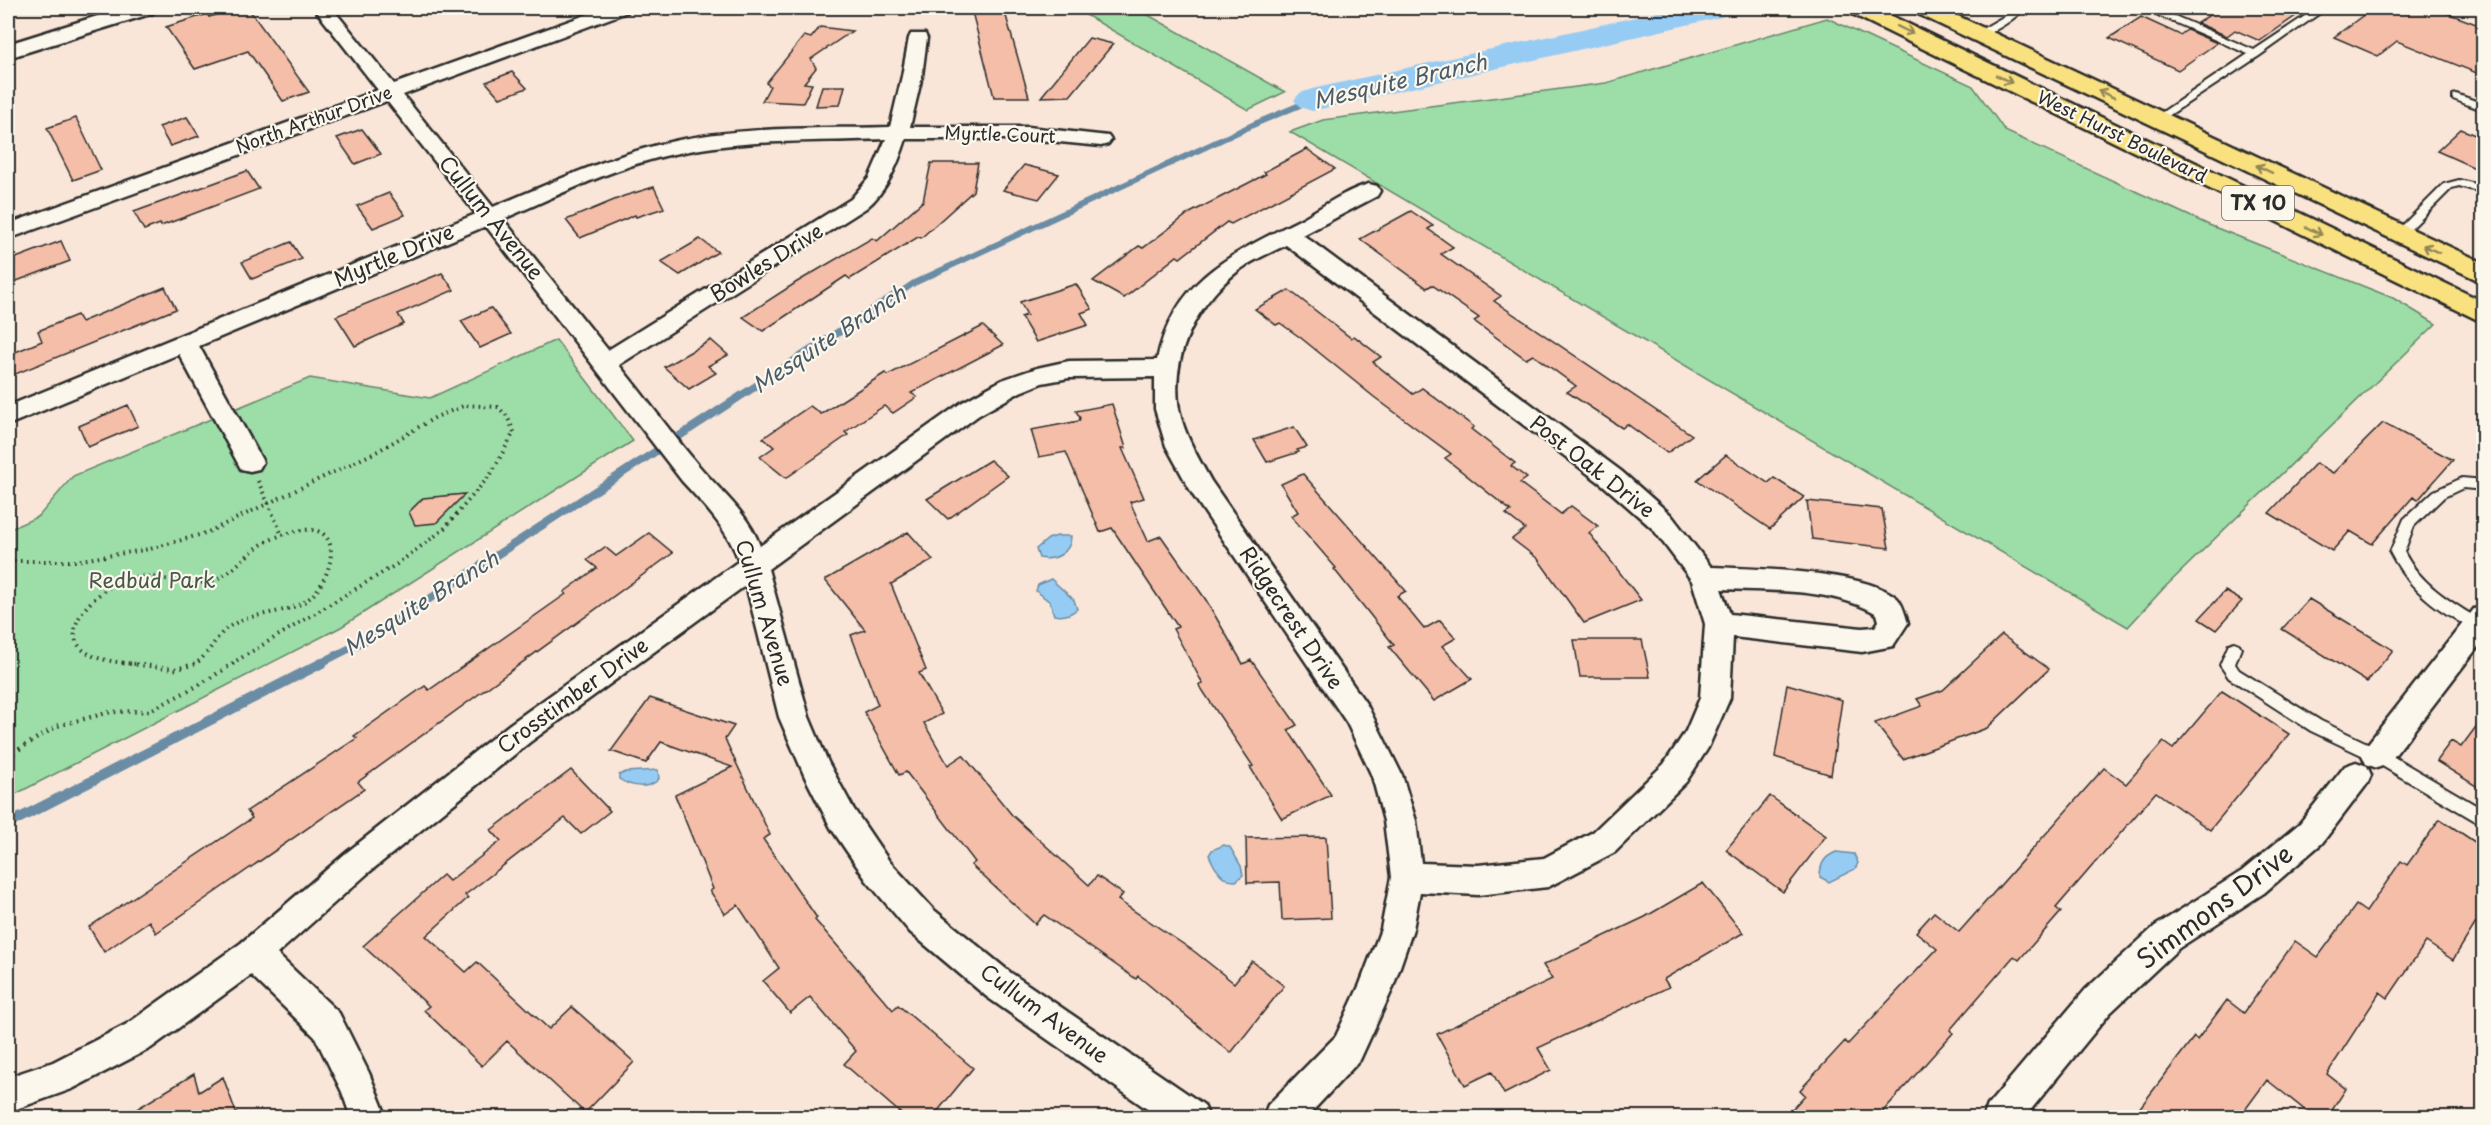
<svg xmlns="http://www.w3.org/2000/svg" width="2491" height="1125" viewBox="0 0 2491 1125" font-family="'Playpen Sans',sans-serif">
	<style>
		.green { fill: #9ddda7; stroke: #648469; stroke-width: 1.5 }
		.water { fill: #96ccf4; stroke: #6b8ca4; stroke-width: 1.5 }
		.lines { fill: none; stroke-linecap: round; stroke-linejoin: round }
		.stream-far2 { stroke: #6b8ca4; stroke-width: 6 }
		.stream-far1 { stroke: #6b8ca4; stroke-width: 8 }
		.stream { stroke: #6b8ca4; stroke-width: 10 }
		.river { fill: #96ccf4; fill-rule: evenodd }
		.building { fill: #f5bea9; stroke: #2b2b2b; stroke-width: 1.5 }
		.lane-casing { stroke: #2b2b2b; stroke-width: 4 }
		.street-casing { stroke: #2b2b2b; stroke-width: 5 }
		.secondary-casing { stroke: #2b2b2b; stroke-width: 5 }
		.primary-casing { stroke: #2b2b2b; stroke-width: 5 }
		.path-far1 { stroke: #2b2b2b; stroke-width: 4; stroke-dasharray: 1.5 4.5; stroke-linecap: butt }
		.path { stroke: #2b2b2b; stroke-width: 4.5; stroke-dasharray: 1.5 5; stroke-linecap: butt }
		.lane { fill: #fbf7ec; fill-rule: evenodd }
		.street { fill: #fbf7ec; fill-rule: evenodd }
		.secondary { fill: #fbf7ec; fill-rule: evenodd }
		.primary { fill: #fae180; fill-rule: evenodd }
		.oneway { stroke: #928656 }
		.labels { text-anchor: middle; stroke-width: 4.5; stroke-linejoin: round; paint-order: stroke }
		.far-street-label { font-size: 18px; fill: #2b2b2b; stroke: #fbf7ec }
		.shield { fill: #fbf7ec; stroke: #696865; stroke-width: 1.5 }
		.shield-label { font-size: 20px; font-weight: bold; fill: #2b2b2b }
		.street-label { font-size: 21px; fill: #2b2b2b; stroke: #fbf7ec }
		.park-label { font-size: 21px; fill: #48584a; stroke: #fbf7ec }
		.water-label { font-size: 22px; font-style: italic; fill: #4b5b67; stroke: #fbf7ec }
		.near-street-label { font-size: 26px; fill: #2b2b2b; stroke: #fbf7ec }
	</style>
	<rect width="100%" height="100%" fill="#f9e6d8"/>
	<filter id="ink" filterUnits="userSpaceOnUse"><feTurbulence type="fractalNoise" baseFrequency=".0167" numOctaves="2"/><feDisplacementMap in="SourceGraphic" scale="12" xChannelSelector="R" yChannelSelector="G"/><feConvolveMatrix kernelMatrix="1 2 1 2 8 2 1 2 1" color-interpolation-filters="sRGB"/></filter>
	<g filter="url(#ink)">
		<path class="green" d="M1074 8H1136L1285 92 1248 110Z
			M1827 18 1973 86 2005 131 2209 225 2393 298 2436 324 2163 589 2128 627 1290 132 1323 120 1606 83Z
			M556 340 633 441 341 627 8 798V530L39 516 73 476 310 378 430 398Z"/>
		<path class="water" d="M1057 536H1071C1071 553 1055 561 1039 558L1036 549 1048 539Z
			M1051 579 1074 600 1077 609C1070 615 1063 617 1054 615L1050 602 1036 591 1038 585Z
			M658 770 659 779C648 790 631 787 619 779V775L626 772Z
			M1224 845 1230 847 1241 866 1243 875 1236 881C1222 882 1214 867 1209 855L1212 850Z
			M1836 852 1854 854 1858 863 1855 869 1829 882 1820 877C1820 864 1824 857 1836 852Z"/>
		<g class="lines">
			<path class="stream-far2" d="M895 296 914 283 1257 123 1312 100"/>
			<path class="stream-far1" d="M319 664 368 639 897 294"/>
			<path class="stream" d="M8 824 322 663"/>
			<path class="river" d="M1676 8H1733L1729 15 1717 18 1312 111 1300 107 1294 100 1300 93 1312 89Z"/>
		</g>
		<path class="building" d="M238 8H248L309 92 283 101 248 51 195 69 166 27 207 14 209 17Z
			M971 8H994L1006 16 1029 97H994Z
			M2220 8H2307L2260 41 2235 30 2227 36 2197 23Z
			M2373 8H2434L2484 27V76L2397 41 2378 56 2334 37Z
			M2141 17 2180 35 2187 30 2217 43 2178 70 2109 38Z
			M820 27 852 31 811 59 816 68 804 83 812 84 803 103 762 101 770 86 766 83 804 36 811 38Z
			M1089 38 1113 44 1070 96 1041 97Z
			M512 72 527 88 500 98 486 82Z
			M822 86H845L840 105 816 106Z
			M187 117 199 136 170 146 159 127Z
			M76 118 101 170 73 180 47 128Z
			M362 129 381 154 355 164 337 138Z
			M2461 129 2484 139V172L2437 151Z
			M1307 149 1335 169 1231 224 1227 222 1180 258 1177 256 1124 298 1093 281 1139 246 1143 248 1188 214 1266 174 1264 172Z
			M931 163H978L973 191 921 238 918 237 850 279 846 276 763 331 743 317 797 282 872 238 877 241 923 201Z
			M1024 165 1059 174 1039 199 1003 190Z
			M247 171 259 189 161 226 160 224 144 230 134 212Z
			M654 187 664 208 636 217 635 215 580 238 566 220 624 196Z
			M389 193 405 215 373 228 357 206Z
			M1411 211 1433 226 1428 229 1453 247 1441 254 1501 296 1494 301 1692 435 1667 453 1627 424 1622 428 1567 392 1576 386 1533 355 1526 359 1474 321 1479 318 1432 285 1427 288 1360 239Z
			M700 239 718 252 680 275 661 262Z
			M61 241 70 261 14 282 8 261Z
			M291 242 302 259 252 279 242 262Z
			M442 273 454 290 398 314 404 324 355 346 336 316Z
			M1076 284 1092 309 1081 313 1088 325 1036 342 1021 317 1027 315 1020 302Z
			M165 287 176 309 8 377V355L42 341 38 331 77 315 81 322Z
			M1289 290 1351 338 1354 336 1381 357 1373 362 1413 394 1422 388 1474 427 1471 429 1515 463 1511 466 1527 478 1520 483 1561 514 1571 506 1598 526 1589 533 1641 600 1584 623 1538 559 1512 539 1525 529 1506 514 1511 511 1445 458 1451 454 1374 397 1301 338 1280 323 1276 325 1255 309Z
			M491 308 511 334 480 348 461 321Z
			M983 326 1003 345 911 393 917 397 893 413 884 406 845 432 848 435 786 478 760 457 774 447 763 438 810 406 821 414 885 373 888 375Z
			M711 340 728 355 708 366 716 373 689 389 664 367Z
			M1112 404 1126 448H1122L1144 498 1130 502 1148 541 1161 536 1206 600 1243 664 1251 660 1297 725 1288 730 1331 795 1282 819 1250 767 1253 766 1199 685 1203 684 1173 629 1178 627 1112 528 1100 532 1066 452 1039 457 1031 430 1079 421 1080 418 1076 411Z
			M128 405 138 426 88 447 79 426Z
			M2383 423 2453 460 2418 500 2413 497 2372 544 2350 531 2332 551 2269 513 2316 463 2333 473Z
			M1294 427 1307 447 1297 450 1299 452 1267 462 1254 440Z
			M1726 455 1768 483 1774 478 1804 497 1770 529 1697 480Z
			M990 460 1008 476 948 519 927 499Z
			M1303 474 1406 591 1397 596 1424 629 1440 620 1456 638 1442 646 1472 679 1434 701 1389 647 1394 645 1334 569 1336 568 1291 516 1298 512 1281 484Z
			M465 494 436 523 415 525 409 512 423 498Z
			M1807 501 1882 509 1889 548 1812 539Z
			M908 532 933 560 891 584 926 670 919 673 942 714 924 723 948 765 963 755 1012 815 1089 885 1097 876 1123 894 1118 900 1195 952 1234 983 1252 961 1284 986 1231 1053 1138 976 1136 979 1044 915 1035 924 971 865 975 862 906 772 899 775 864 712 878 705 851 635 865 630 825 580Z
			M649 533 673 553 358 782 364 789 156 933 149 921 104 952 89 927 252 818 247 811 357 738 354 736 425 686 429 690 566 594 564 592 597 568 587 560 605 547 616 556Z
			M2225 591 2242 601 2216 630 2199 619Z
			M2309 599 2393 650 2367 682 2282 629Z
			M2002 635 2049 669 1987 728 1903 759 1875 723 1922 706 1917 699 1943 690Z
			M1574 640H1642L1650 677H1580Z
			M1787 684 1842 700 1831 775 1775 757Z
			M2222 691 2289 734 2210 830 2156 792 2056 908 2061 912 2019 960 2014 956 1950 1030 1953 1033 1877 1118H1784L1805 1095 1800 1090 1845 1041 1848 1044 1937 949 1916 932 1934 912 1959 932 2104 768 2126 784 2163 742 2173 749Z
			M650 698 734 726 725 739 770 835 763 839 817 918 815 920 893 1010 898 1005 973 1068 932 1118H906L844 1064 856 1051 810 997 790 1013 763 981 779 968 738 905 725 914 710 891 713 889 675 795 732 767 661 742 646 763 611 751Z
			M2484 716V791L2436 761 2451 741 2461 747Z
			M571 770 610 811 581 834 565 818 465 895 468 898 426 936 466 972 477 962 549 1029 572 1007 634 1062 585 1113 507 1041 482 1066 424 1010 429 1006 363 946 443 875 449 881 501 841 491 830Z
			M1770 796 1826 836 1783 892 1726 850Z
			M2440 819 2484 848V910L2453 960 2426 942 2388 998 2380 992 2327 1074 2346 1089 2327 1118H2315L2267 1080 2239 1118H2132L2194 1037 2197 1040 2227 1000 2244 1013 2295 941 2318 957 2356 905 2366 912 2401 861 2407 865Z
			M1326 837 1331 918 1282 920 1280 882 1247 883 1246 838Z
			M1703 883 1743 933 1664 979 1669 987 1538 1048 1551 1070 1504 1094 1492 1072 1465 1085 1437 1034 1552 979 1543 965 1645 917Z
			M194 1074 199 1092 223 1077 238 1118H122Z"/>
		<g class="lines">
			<g class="lane-casing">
				<path id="lane" d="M2015 8H2025C2016 18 1989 37 1977 36V32L2010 13Z
					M2145 8H2156L2254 50 2317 8H2327L2259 56 2159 122 2154 119 2155 117 2248 54 2146 10Z
					M2456 94 2484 104V111L2453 99V95Z
					M2459 180 2484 186V193L2459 186 2452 188 2404 236H2396V232L2444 184Z
					M2462 478 2484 480V490L2463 488 2444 497 2414 526 2404 552C2421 585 2451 602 2482 621V629L2477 631C2468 628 2460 622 2452 617 2424 600 2405 581 2390 552L2404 519 2434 491Z
					M2234 642 2239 644 2241 648 2235 664 2239 670 2321 721 2382 750 2484 810V826L2372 760 2311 731 2229 678 2220 665 2229 644Z"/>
			</g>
			<g class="street-casing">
				<path id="street" d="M314 8H332L394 84 605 8H630L627 12 403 95 493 207C554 182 615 153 679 140 747 126 820 129 890 127L902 76 909 38 911 34H925L927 38 922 76 910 127H1028L1108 136 1111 140 1108 144 1101 146 1028 139H906C898 164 887 191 866 208L619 365C646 398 671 433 699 466 721 492 748 513 760 546L961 403 1002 380 1037 368 1069 361 1157 360C1174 277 1235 253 1303 218 1324 206 1346 190 1369 184L1377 186 1380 191 1377 196 1303 235 1621 471 1671 515 1711 567C1754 569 1865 570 1897 598 1903 604 1905 615 1908 623L1893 646 1862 652 1733 637 1730 698 1708 748 1686 782 1615 852 1548 887 1478 895 1420 892 1413 929 1392 990 1360 1060 1306 1118H1263L1268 1105 1336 1036 1360 984 1381 929 1391 877 1384 821 1372 776 1347 723 1193 495 1166 446 1155 409V377L1069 378 1042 383 1020 392 979 415 768 569 809 717 828 762 853 808 889 861 934 910 1011 973 1204 1105 1209 1118H1160L987 997 910 932 867 881 831 828 805 777 779 717 746 585 530 742 368 873 277 954 339 1013 369 1073 387 1118H351L342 1092 315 1037 251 975 151 1048 72 1089 8 1112V1077L53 1062 127 1024 241 943 346 853 510 724 739 561C727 528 705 506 682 481L486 226 199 346 263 462 259 469 250 471 241 469 179 354 8 425V406L476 214 387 101 8 239V224L378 90ZM886 139 869 178 851 199 608 350 503 219C562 194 621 163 684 152 750 139 819 142 886 139ZM1286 245 1603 485 1653 529 1692 581 1705 624 1700 698 1686 731 1664 764 1593 832 1544 858 1478 865 1421 863 1416 821 1402 775 1367 705 1211 481C1199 459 1184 435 1179 409 1170 356 1196 304 1238 271 1252 260 1270 253 1286 245ZM1721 589C1772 591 1833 588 1877 614L1879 621 1875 627 1862 628 1730 614Z
					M2484 606V639L2388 764 2377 768 2366 764 2362 755 2366 746 2474 609Z
					M2356 762 2367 766 2371 775 2367 784 2322 843 2264 893 2179 948 2110 1013 2024 1118H1983L1988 1105 2086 989 2155 926 2242 871 2300 823 2345 766Z"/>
			</g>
			<g class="secondary-casing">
				<path id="secondary" d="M123 8H156L153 13 8 58V44Z"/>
			</g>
			<g class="primary-casing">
				<path id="primary" d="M1847 8H1875L2484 302V323L1850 13Z
					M1913 8H1941L2484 263V283L1916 13Z"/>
			</g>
			<path class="path-far1" d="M258 481 282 535
				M8 561H75L150 549 206 533 378 451 436 417 466 405 498 407 507 416 514 432 491 474 443 530 397 564 231 664
				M135 664C118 662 96 661 83 650 55 626 104 586 125 579 154 570 182 589 211 581 229 576 241 560 255 549 267 540 282 534 297 531 345 521 334 573 313 595 292 616 256 610 232 625 216 634 210 654 195 664"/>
			<path class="path" d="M123 663 177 669 198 663
				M8 756 57 726 110 712 149 711 199 685 234 663"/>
			<use href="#lane" class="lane"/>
			<use href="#street" class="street"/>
			<use href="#secondary" class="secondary"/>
			<use href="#primary" class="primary"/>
		</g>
		<defs><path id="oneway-shaft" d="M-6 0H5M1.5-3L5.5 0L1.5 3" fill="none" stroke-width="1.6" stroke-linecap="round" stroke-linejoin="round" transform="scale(1.5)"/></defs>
		<g class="oneway">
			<use href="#oneway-shaft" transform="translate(1905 30) rotate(26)"/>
			<use href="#oneway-shaft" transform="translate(2004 79) rotate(26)"/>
			<use href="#oneway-shaft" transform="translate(2106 94) rotate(-155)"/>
			<use href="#oneway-shaft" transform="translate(2264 169) rotate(-154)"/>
			<use href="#oneway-shaft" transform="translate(2314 231) rotate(26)"/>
			<use href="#oneway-shaft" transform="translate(2431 249) rotate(-155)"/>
		</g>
	</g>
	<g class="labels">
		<g class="far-street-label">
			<text transform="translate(314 120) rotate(-20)" y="6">North Arthur Drive</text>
			<text transform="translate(1000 135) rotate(2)" y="6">Myrtle Court</text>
			<text transform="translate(2122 137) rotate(26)" y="6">West Hurst Boulevard</text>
		</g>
		<rect class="shield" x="2222" y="186" width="72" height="34" rx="4.5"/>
		<g class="shield-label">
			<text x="2258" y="210">TX 10</text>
		</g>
		<g class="street-label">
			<text transform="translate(491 218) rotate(51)" y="7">Cullum Avenue</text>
			<text transform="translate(394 256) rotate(-23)" y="7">Myrtle Drive</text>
			<text transform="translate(767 263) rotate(-32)" y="7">Bowles Drive</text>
			<text transform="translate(1592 467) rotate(38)" y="7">Post Oak Drive</text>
			<text transform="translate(764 613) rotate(73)" y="7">Cullum Avenue</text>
			<text transform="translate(1291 618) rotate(56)" y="7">Ridgecrest Drive</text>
			<text transform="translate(573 696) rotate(-36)" y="7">Crosstimber Drive</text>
			<text transform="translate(1044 1014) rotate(36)" y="7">Cullum Avenue</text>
		</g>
		<g class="park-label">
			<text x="152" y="588">Redbud Park</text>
		</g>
		<g class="water-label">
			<text transform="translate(1400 81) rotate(-13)" y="8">Mesquite Branch</text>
			<text transform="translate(829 339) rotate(-33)" y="8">Mesquite Branch</text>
			<text transform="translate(421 603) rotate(-32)" y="8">Mesquite Branch</text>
		</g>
		<g class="near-street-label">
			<text transform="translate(2215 907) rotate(-37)" y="9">Simmons Drive</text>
		</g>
	</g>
	<rect width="2491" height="1125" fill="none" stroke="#fbf7ec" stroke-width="30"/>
	<rect x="15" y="15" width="2461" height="1095" fill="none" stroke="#2b2b2b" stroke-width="2" filter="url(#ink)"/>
</svg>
